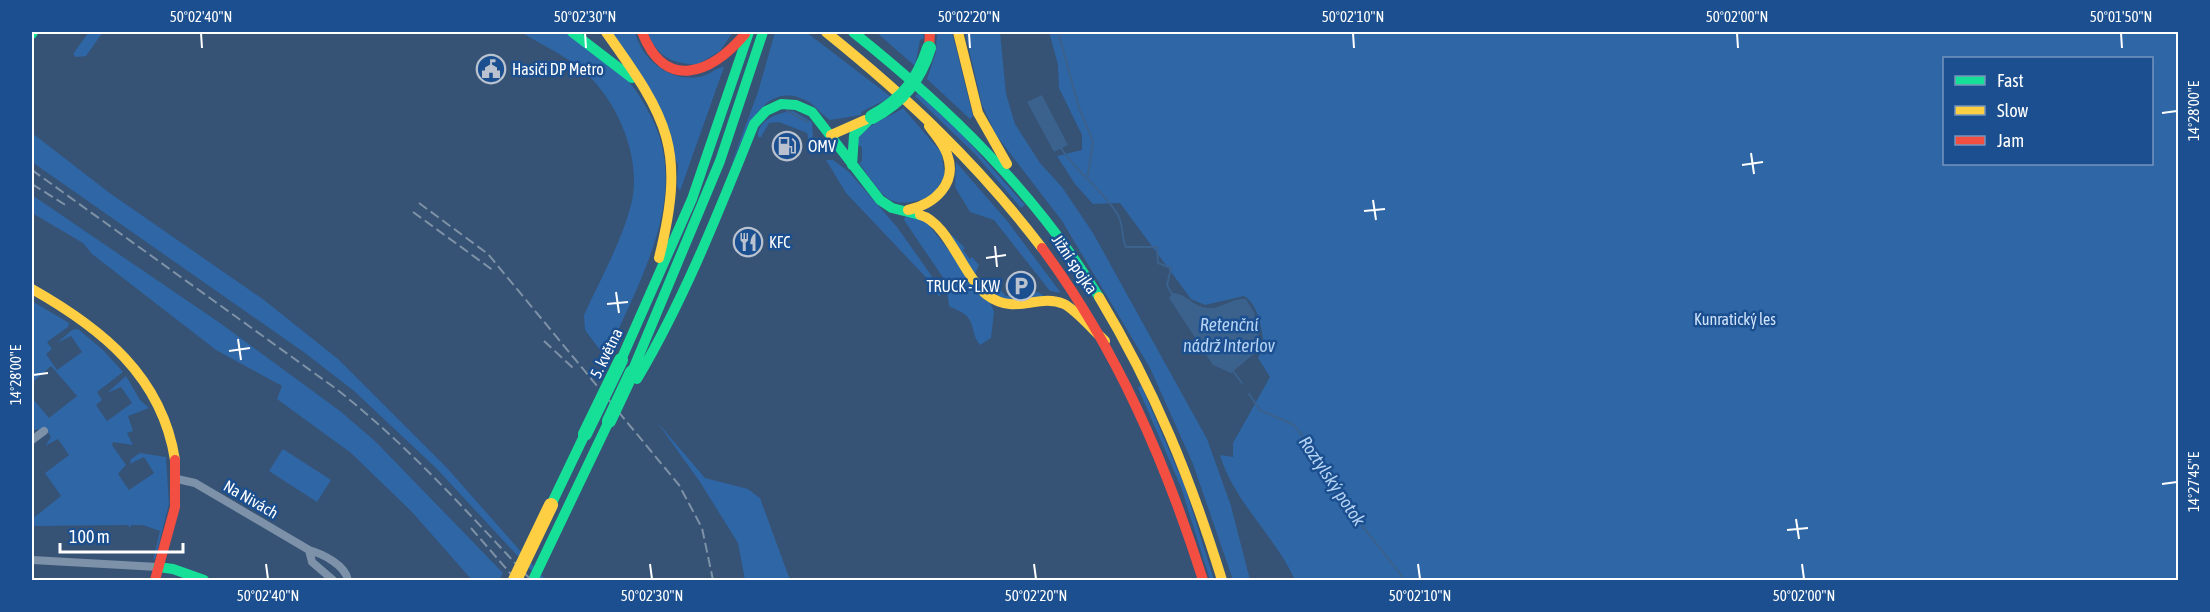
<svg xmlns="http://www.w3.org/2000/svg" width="2210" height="612" viewBox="0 0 2210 612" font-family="'Asap Condensed',sans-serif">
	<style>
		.green { fill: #2f66a5; fill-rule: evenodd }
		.water { fill: #3b618d }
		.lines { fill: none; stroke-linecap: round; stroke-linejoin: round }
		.stream { stroke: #3b618d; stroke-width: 2 }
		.street { stroke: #7d92a8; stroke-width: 8 }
		.fast { stroke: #16e098; stroke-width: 10 }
		.slow { stroke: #ffcf43; stroke-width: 10 }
		.jam { stroke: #f24e42; stroke-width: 10 }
		.rail { stroke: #7e92a7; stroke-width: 2; stroke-dasharray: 10 4.5; stroke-linecap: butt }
		.fast-bridge { stroke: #16e098; stroke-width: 14 }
		.slow-bridge { stroke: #ffcf43; stroke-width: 14 }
		.ticks { fill: none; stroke: #fff; stroke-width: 2 }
		.labels { text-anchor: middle; stroke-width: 5; stroke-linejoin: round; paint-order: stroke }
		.poi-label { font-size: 16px; fill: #fff; stroke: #1b4f8f; text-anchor: start }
		.street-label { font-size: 16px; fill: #fff; stroke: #1b4f8f }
		.park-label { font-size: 16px; fill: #cfe3fa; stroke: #1b4f8f }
		.water-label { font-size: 18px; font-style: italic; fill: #b5d3f5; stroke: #1b4f8f }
		.neatline { fill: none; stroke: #fff; stroke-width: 2 }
		.ticks-label { font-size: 15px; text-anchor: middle; fill: #fff }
	</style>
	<rect width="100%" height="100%" fill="#365274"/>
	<path class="green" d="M89 32H103L86 56 76 57 73 54Z
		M521 32C534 32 555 27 567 32 580 37 599 56 611 65 627 77 639 93 648 111 695 193 637 283 606 358L585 330 584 315C600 280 621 243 631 205 643 158 617 98 580 68 562 54 540 44 521 32Z
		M612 32H635C642 61 672 84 703 76 711 74 717 67 724 67L680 191 677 186 678 165Z
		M647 32H733L720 51 697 65C671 63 658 57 647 32Z
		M775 32H806L891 97 861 112V115L830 120C821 115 815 104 805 100 759 78 742 143 728 173L758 92Z
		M876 32H923L924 38 920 40 915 66Z
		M937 32H952L973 116 970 119 927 79 936 52Z
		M965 32H1000L1006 94 1015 124 1040 163 1062 187 1093 233 1207 439 1231 506 1250 580H1233L1193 464 1150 368 1062 221 996 135 982 105Z
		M1049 32H2178V580H1295C1275 536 1234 502 1220 455L1233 457V443L1270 377 1258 358 1264 347C1262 330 1259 305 1244 296L1205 305 1191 299 1120 203 1093 204 1075 184 1057 156 1082 150V135L1059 88 1058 65ZM1944 58H2152V164H1944Z
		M918 93 961 133 1025 205 1021 208 975 154 915 96Z
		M903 108 941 152 945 175 933 196C887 212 885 198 859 163L862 161V147L856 144C864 124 887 119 903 108Z
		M793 111 812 122 813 136 810 146 807 133 779 122 769 123 761 137H758C756 121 778 112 793 111Z
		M32 133 111 194 264 300 338 359 447 468 546 580H540L436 468 354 391 305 353 32 162Z
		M826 160H833L849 172 897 227 931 275 941 295 938 296 936 288 846 193Z
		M956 162 1008 222 1061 293 1050 291 994 220 970 212 955 187Z
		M32 195 220 323 340 411 376 442 503 573 499 580H472L412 512 351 453 277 399 282 386 216 350 92 254 83 243 32 213Z
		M905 217 924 219 991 304 994 312 991 338 980 345C972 335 974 326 969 319 964 311 955 310 949 306L946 282 904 220Z
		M952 235 965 248 963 250 970 259 972 257 979 265 975 274 985 286 990 278 1006 296 1038 292 1047 298C1036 300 1024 303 1014 302 981 299 965 261 949 237Z
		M32 301 69 323 68 327 47 342 52 349 46 354 57 370 82 352 71 336 57 343 72 330 78 329 103 350 123 372 97 392 102 400 96 405 107 421 132 403 121 387 107 393 126 376 140 400 149 408 128 416 133 431 127 433 133 445 113 442 112 445 126 465 118 474 129 490 154 473 144 457 130 464 131 459 140 453 166 457 169 504 155 559 153 560 160 531 143 525H131L130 528 128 525 32 526V519L61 496 45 473 69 455 58 439 45 446 51 437 46 429 32 430V398L49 418 77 396 51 366 32 383Z
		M1141 385 1185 487 1214 580H1210L1181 487 1138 388Z
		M657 422 705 478 748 489 760 498 790 580H745L738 543 700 482Z
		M283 449 331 480 317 502 269 471Z"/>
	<path class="water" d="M1042 95 1068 145 1054 152 1027 102Z
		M1173 293C1186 293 1194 308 1209 308 1222 309 1232 297 1246 299L1254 312 1261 348 1231 373 1213 365 1169 298Z"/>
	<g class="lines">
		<path class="stream" d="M1059 35 1079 108 1093 141 1088 176
			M787 111 808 122
			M1061 148C1077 173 1103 190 1118 215 1124 226 1121 237 1126 247H1157L1158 263 1171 268 1167 285 1173 296
			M1233 371 1242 383
			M1249 394 1260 410 1294 425 1315 453 1337 494 1405 580"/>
		<path class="street" d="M32 440 44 431
			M177 479 195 483 309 550C323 554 345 565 348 580
			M309 550 312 562 333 580
			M32 560 158 567"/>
		<path class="fast" d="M572 32 632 78
			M853 32C948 108 1035 192 1099 297
			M32 34 33 32
			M852 165 854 135 872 117
			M621 360 692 199 749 32
			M632 372 720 161 763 32
			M637 379C685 298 719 211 754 124L766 111 781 104 796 105 812 112 880 200 892 208 920 215
			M551 505 585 434
			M158 567 173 569 204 580
			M533 580 609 421"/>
		<path class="slow" d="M606 32C669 120 686 149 659 258
			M826 32C908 98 978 164 1042 248
			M958 32 978 113 1007 164
			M831 135 865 120
			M908 210C935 204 958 183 947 154 943 143 935 135 929 126
			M920 215C948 222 963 276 987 295 1015 316 1038 293 1064 304 1075 309 1095 332 1105 341
			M32 289C101 328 162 376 175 460
			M1099 297C1155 390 1190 477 1222 580"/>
		<path class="jam" d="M642 32C665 92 711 74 745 34
			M929 48 930 32
			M1042 248C1117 349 1165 461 1203 580
			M155 580 175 507V460"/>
		<path class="rail" d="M32 170 335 388C408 445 468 513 531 580
			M32 184 67 206
			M419 203 488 254 679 485 702 528 713 580
			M413 212 494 271
			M544 341 573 368
			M471 528 516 580"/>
		<path class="fast-bridge" d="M872 117C902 101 919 80 929 48
			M609 421 632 372
			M585 434 621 360"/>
		<path class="slow-bridge" d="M515 580 551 505"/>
	</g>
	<path class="ticks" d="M201 33 202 48M585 33 586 48M969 33 970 48M1353 33 1354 48M1737 33 1738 48M2121 33 2122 48M2162 113 2177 111M1751 153 1754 174M1742 165 1763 162M1373 200 1376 220M1364 211 1385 209M995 246 997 267M986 258 1006 255M616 292 619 313M607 304 628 302M238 339 241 360M229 351 250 348M33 375 48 373M2162 484 2177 482M1796 519 1799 539M1787 530 1808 528M266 564 268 579M650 564 652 579M1034 564 1036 579M1418 564 1420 579M1802 564 1804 579"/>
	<defs>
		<g id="civic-ring" transform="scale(1.5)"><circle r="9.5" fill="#1b4f8f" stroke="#b9c2ce" stroke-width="1.5"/><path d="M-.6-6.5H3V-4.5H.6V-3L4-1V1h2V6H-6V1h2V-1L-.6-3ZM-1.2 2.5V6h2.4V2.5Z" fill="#b9c2ce"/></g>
		<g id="fuel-ring" transform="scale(1.5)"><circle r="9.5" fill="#1b4f8f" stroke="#b9c2ce" stroke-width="1.5"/><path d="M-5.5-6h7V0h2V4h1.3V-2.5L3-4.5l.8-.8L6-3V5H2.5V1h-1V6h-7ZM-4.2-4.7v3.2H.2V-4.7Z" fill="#b9c2ce"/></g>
		<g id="restaurant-ring" transform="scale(1.5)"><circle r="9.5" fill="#1b4f8f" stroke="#b9c2ce" stroke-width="1.5"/><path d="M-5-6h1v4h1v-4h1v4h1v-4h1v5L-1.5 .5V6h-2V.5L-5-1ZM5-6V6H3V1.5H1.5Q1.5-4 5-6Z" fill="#b9c2ce"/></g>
		<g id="parking-ring" transform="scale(1.5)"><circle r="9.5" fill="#1b4f8f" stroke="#b9c2ce" stroke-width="1.5"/><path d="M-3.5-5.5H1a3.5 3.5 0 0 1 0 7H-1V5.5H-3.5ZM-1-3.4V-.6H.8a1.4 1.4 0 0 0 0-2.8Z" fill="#b9c2ce"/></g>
	</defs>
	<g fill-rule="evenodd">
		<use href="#civic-ring" x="491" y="69"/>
		<use href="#fuel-ring" x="787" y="146"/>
		<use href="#restaurant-ring" x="748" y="242"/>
		<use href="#parking-ring" x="1021" y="286"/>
	</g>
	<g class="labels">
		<g class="poi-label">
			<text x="512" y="75">Hasiči DP Metro</text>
			<text x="808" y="152">OMV</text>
			<text x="769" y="248">KFC</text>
			<text x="1000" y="292" text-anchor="end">TRUCK - LKW</text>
		</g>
		<g class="street-label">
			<text transform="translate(1075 264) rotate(56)" y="6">Jižní spojka</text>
			<text transform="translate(606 353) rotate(-64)" y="6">5. května</text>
			<text transform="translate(251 499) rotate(30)" y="6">Na Nivách</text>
		</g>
		<g class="park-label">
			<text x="1735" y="325">Kunratický les</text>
		</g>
		<g class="water-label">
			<text x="1229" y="331">Retenční<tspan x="1229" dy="21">nádrž Interlov</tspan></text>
			<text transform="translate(1332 481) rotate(56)" y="6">Roztylský potok</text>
		</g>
	</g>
	<rect width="2210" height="612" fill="none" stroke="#1b4f8f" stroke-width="66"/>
	<rect x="1943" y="57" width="210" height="108" fill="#1b4f8f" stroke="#7695bc" stroke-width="1.5"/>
	<rect x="1955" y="76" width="30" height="9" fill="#16e098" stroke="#7695bc" stroke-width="1.5"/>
	<text x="1997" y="87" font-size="18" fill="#ffffff">Fast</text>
	<rect x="1955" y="106" width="30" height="9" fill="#ffcf43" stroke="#7695bc" stroke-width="1.5"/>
	<text x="1997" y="117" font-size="18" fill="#ffffff">Slow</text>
	<rect x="1955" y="136" width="30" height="9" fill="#f24e42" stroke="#7695bc" stroke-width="1.5"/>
	<text x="1997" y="147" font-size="18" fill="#ffffff">Jam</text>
	<path d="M60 543v9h123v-9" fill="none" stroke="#ffffff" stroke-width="3"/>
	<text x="69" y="543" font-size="18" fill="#ffffff" stroke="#1b4f8f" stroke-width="4.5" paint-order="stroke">100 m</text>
	<rect x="33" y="33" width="2144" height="546" class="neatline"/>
	<g class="ticks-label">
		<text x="201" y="22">50°02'40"N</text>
		<text x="585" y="22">50°02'30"N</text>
		<text x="969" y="22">50°02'20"N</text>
		<text x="1353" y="22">50°02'10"N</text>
		<text x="1737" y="22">50°02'00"N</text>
		<text x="2121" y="22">50°01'50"N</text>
		<text transform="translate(2194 111) rotate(-90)" y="5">14°28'00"E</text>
		<text transform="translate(16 375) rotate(-90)" y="5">14°28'00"E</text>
		<text transform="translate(2194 482) rotate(-90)" y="5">14°27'45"E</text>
		<text x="268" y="601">50°02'40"N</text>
		<text x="652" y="601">50°02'30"N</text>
		<text x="1036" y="601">50°02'20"N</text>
		<text x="1420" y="601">50°02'10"N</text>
		<text x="1804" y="601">50°02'00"N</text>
	</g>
</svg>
